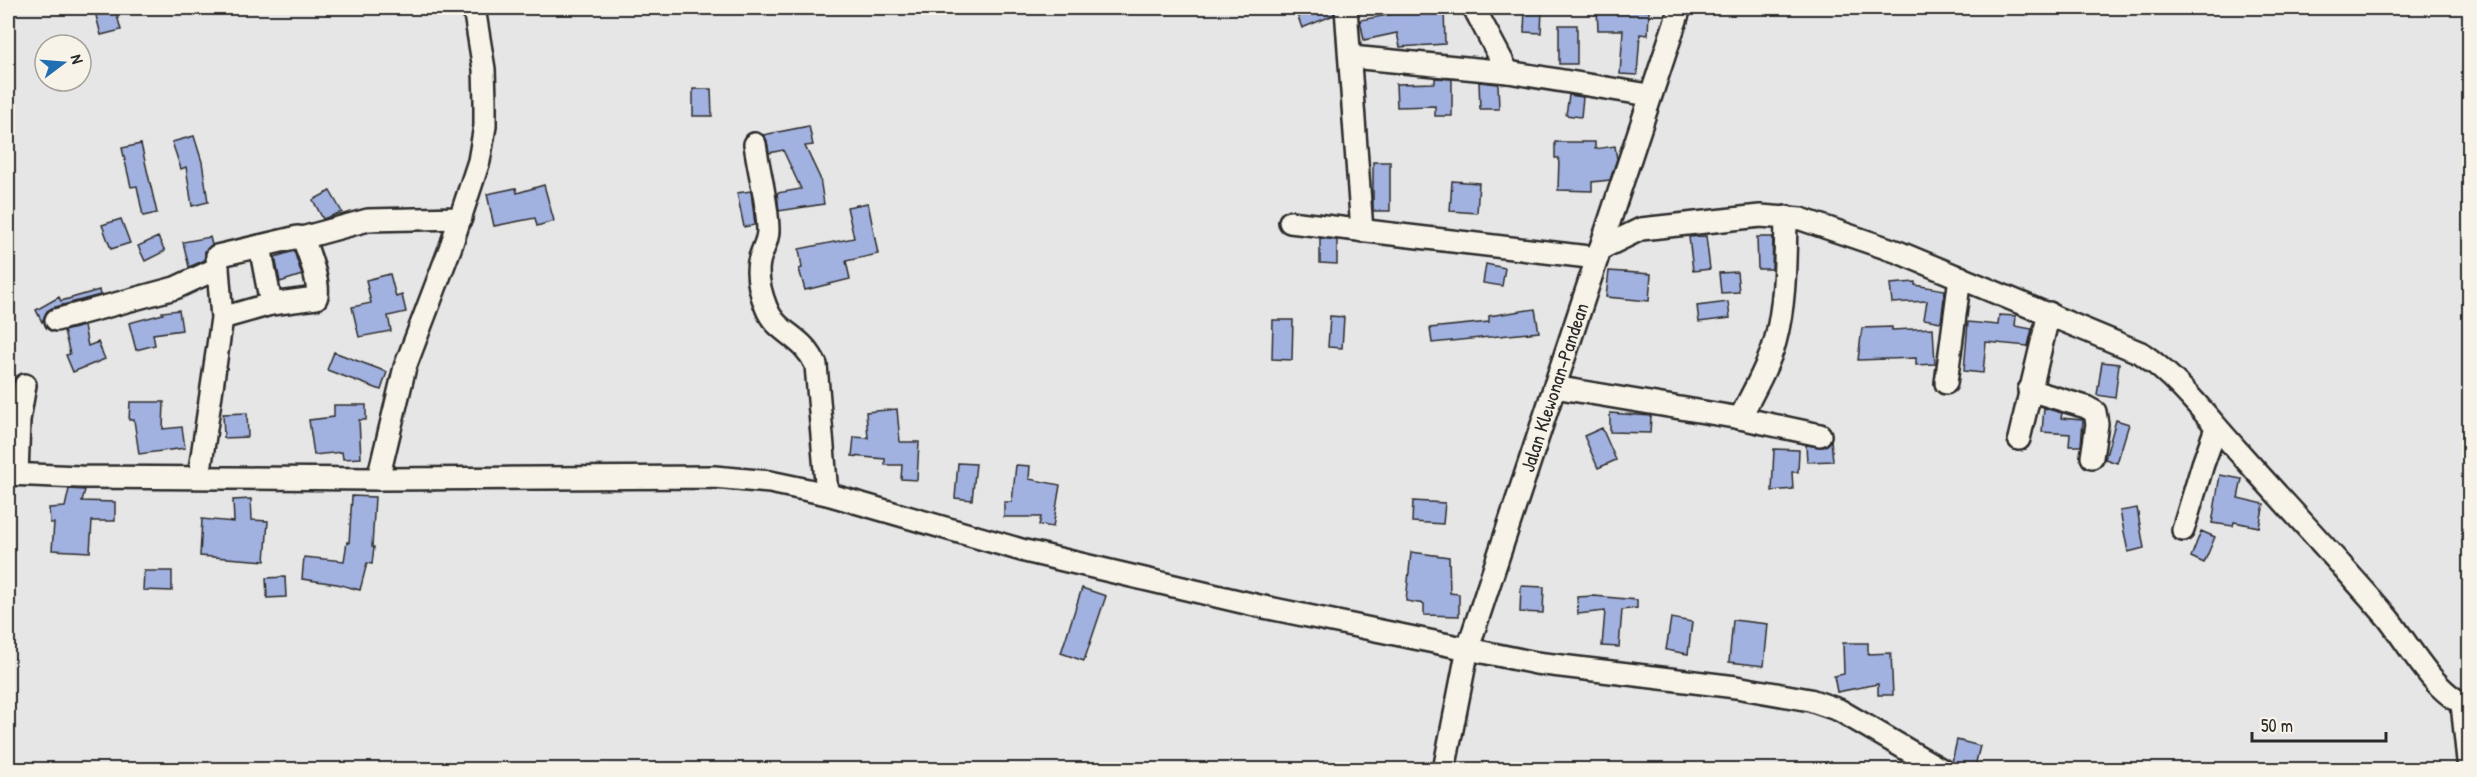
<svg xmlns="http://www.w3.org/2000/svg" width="2477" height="777" viewBox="0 0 2477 777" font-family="'Patrick Hand',sans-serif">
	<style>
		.building { fill: #a1b1e0; stroke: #2b2b2b; stroke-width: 1.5 }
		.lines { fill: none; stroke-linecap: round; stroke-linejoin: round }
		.minor-casing { stroke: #2b2b2b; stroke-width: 26 }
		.minor { stroke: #f7f3e8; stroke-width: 21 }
		.labels { text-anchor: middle; stroke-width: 5; stroke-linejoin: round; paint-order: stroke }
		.street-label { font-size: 20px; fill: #2b2b2b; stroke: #f7f3e8 }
	</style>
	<rect width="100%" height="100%" fill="#e6e6e6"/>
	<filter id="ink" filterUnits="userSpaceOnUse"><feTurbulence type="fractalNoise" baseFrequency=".0167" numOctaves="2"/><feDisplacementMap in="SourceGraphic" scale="12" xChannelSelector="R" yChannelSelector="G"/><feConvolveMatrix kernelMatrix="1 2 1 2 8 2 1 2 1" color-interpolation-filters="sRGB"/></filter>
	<g filter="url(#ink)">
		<path class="building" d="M94 8H115L121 30 101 35Z
			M1313 8H1333L1334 15 1302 28 1297 14Z
			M1427 8H1444L1445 44 1400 47 1397 33 1364 40 1360 20Z
			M1525 8H1542L1541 33 1524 32Z
			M1597 8 1649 11 1648 35 1640 34 1637 75 1620 74 1623 30H1598Z
			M1559 25H1577V64H1559Z
			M1435 78 1452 79V116H1435V106L1397 107 1396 84 1435 83Z
			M1479 82 1498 84 1499 109H1480Z
			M693 89H711L712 116H693Z
			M1569 95 1583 97 1581 117 1566 115Z
			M809 126 813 145 805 146 820 178 824 204 779 211 777 193 801 189 783 150 769 153 767 141 763 135Z
			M194 136 202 162 208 202 192 206 186 167 181 169 172 142Z
			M1555 142H1595V149L1615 146 1617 159 1610 180 1592 182V191L1558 190 1559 158H1555Z
			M141 144 157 213 143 216 137 186 131 187 122 148Z
			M1373 162H1390V211H1373Z
			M1452 181 1479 183 1477 213 1450 211Z
			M544 185 554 221 537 226 535 218 494 226 487 194 516 188 517 193Z
			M330 191 342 212 323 219 313 200Z
			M751 191 755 225 744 227 737 193Z
			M868 203 878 254 846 261 850 279 805 290 799 269 802 268 799 249 854 238 847 207Z
			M121 219 130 243 111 249 102 225Z
			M1706 236 1710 269 1693 271 1689 237Z
			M158 237 165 251 145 261 138 246Z
			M210 237 212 245 205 251V260L189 267 183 242Z
			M1757 237H1773L1772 269H1758Z
			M1320 238 1337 240V264L1320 263Z
			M294 251 302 275 280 282 275 257Z
			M1486 264 1505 268 1502 286 1483 283Z
			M1609 271 1651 274 1649 301 1606 297Z
			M1737 272 1739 292 1721 293 1719 273Z
			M390 274 396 297 402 295 406 312 388 316 391 331 359 337 352 307 371 303 366 280Z
			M1915 282V285L1945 290 1941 322 1924 319 1927 301 1892 303 1890 284Z
			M99 290 100 295 52 308 47 311 42 322 36 310 59 297 61 301Z
			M1728 302 1730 318 1699 322 1697 306Z
			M1535 309 1539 332 1432 343 1430 328 1489 322V316Z
			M179 310 182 330 153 334 155 345 136 350 129 323 163 314 162 312Z
			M1999 315 2016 316 2015 326 2032 329 2028 346 1986 342 1983 373 1964 371 1968 322 1998 325Z
			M1330 316 1344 317 1342 348 1328 347Z
			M1273 320H1293L1292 360 1272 359Z
			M84 326 88 346 98 342 105 359 73 372 66 355 70 354 64 331Z
			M1892 327V330L1933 328 1935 364 1916 365V358L1858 360 1862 328Z
			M334 352 387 372 381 390 327 370Z
			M2102 362 2119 364 2115 398 2097 395Z
			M130 402H164L163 429 182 427 185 448 139 454 134 420H129Z
			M334 405H366V420H359L361 458 343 459 342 452 314 455 309 420 334 417Z
			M2044 408 2062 413 2061 418 2083 420 2081 446H2069L2070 434 2042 432Z
			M897 409 900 442H919L917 480 901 479 902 465H885V459L852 456 854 437 868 438 866 412Z
			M247 413 248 437 224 438 223 414Z
			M1610 413 1651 416 1650 433 1610 432Z
			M2116 420 2129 424 2117 463 2105 459Z
			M1602 428 1616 460 1598 468 1584 436Z
			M1831 440 1833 461 1807 462 1806 445 1823 447Z
			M1774 449 1799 450 1798 472H1792L1793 489 1772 491Z
			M958 463 976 464 972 500 955 498Z
			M1016 465 1030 466 1029 479 1060 485 1053 527 1039 525 1041 517H1004V502H1012Z
			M2220 475 2242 479 2238 498 2264 504 2259 527 2234 522 2233 526 2212 523Z
			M69 489 85 490 82 501 115 502V521H92L90 552 52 550 54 523H50L49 508 65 507Z
			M352 496 375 497 372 547H374L372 564 367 563 360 590 337 584 302 579 304 557 344 561 347 542 349 543Z
			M251 499 252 520 268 521 265 561 200 556 202 519 234 522 233 500Z
			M1413 501 1445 503 1443 524 1412 522Z
			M2137 508 2144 548 2128 552 2120 511Z
			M2201 531 2215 537 2204 563 2191 557Z
			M1411 552 1449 557 1450 593 1459 594V616L1424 615V604L1406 601Z
			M144 571H172V591L143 590Z
			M285 577 286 597 267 598 266 578Z
			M1521 586 1544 587 1543 613 1520 612Z
			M1082 588 1106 596 1084 661 1061 653Z
			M1594 596 1637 600V608L1622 610 1619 647 1602 646 1605 611 1578 614 1577 597Z
			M1671 618 1692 622 1688 654 1666 650Z
			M1733 620 1768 624 1764 666 1729 662Z
			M1843 643H1868V654L1891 653 1893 695H1878V684L1837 692 1834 676 1844 674Z
			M1957 740 1980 746 1974 770 1954 766 1952 762Z"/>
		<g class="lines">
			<g class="minor-casing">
				<g id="minor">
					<path d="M1346 8 1362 231"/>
					<path d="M1474 8 1508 72"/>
					<path d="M1351 57 1508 72 1649 95"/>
					<path d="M755 144C759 173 768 203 768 231 768 242 761 251 759 262 756 276 761 294 766 307 776 334 803 335 816 365L827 494"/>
					<path d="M1290 222 1597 258"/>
					<path d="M302 238 368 220 461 218"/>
					<path d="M260 246 271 304"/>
					<path d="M1600 249 1641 229 1760 216 1801 219 1898 252 2141 353C2178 378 2207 417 2237 450 2287 506 2338 560 2387 617 2407 641 2438 700 2470 705"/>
					<path d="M56 320 175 288 218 268"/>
					<path d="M1946 383 1960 277"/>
					<path d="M1554 387 1740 418 1820 435"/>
					<path d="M2029 390 2086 407 2095 412 2097 424 2092 457"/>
					<path d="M1740 418C1752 394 1767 369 1775 342 1786 301 1785 259 1786 217"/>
					<path d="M2019 439 2049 313"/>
					<path d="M8 474 80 477 378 479 714 477 770 482 827 494 1025 551 1259 606 1536 663 1736 687 1810 700 1839 710 1942 770"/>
					<path d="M17 474 19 420 25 385"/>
					<path d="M199 477 222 318 217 256 298 237 303 239C308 251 322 288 316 298L271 304 222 318"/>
					<path d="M378 479 405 367 451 246 479 161 485 126V101L484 69 474 8"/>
					<path d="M2183 530 2203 464 2216 428"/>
					<path d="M2462 704 2469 770"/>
					<path id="s1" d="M1444 770 1468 648 1680 8"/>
				</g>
			</g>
			<use href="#minor" class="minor"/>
		</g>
	</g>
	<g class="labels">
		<g class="street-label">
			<text dy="7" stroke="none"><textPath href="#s1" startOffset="399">Jalan Klewonan-Pandean</textPath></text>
		</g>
	</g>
	<rect width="2477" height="777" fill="none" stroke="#f7f3e8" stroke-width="30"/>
	<rect x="15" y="15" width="2447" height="747" fill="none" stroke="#2b2b2b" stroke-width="2" filter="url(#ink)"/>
	<g transform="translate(63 63) rotate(74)"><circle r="28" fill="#f7f3e8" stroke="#a5a39c" stroke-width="1.5"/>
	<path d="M0-4.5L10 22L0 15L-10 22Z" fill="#1f6fb2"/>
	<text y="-9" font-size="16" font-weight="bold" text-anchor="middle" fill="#2b2b2b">N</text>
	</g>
	<path d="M2252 732v9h134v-9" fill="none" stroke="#2b2b2b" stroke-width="3"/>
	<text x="2261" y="732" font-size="18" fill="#2b2b2b" stroke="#f7f3e8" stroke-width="4.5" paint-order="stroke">50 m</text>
</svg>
